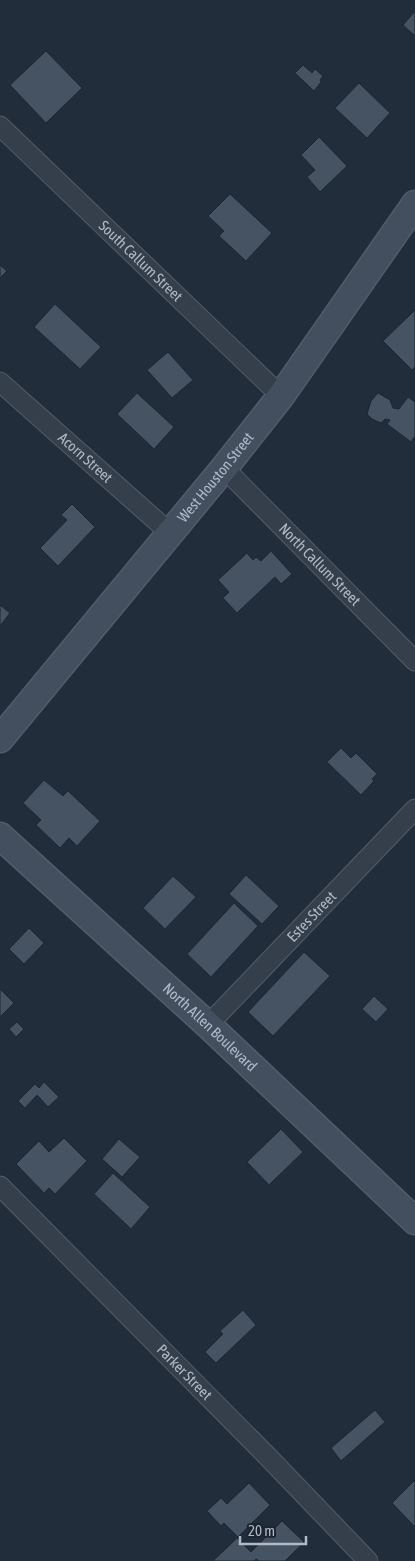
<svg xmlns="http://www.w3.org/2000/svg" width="415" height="1561" viewBox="0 0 415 1561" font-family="'Asap Condensed',sans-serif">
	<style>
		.building { fill: #455362; stroke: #1d2632 }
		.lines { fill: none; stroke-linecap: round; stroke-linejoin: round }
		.street-casing { stroke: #535d69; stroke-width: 21 }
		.secondary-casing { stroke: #535d69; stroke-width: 29 }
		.street { stroke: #353f4b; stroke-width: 19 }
		.secondary { stroke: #434e5e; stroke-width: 26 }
		.labels { text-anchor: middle; stroke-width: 4; stroke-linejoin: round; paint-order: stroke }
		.street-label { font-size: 15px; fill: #b0bac7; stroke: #1b2430 }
	</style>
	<rect width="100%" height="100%" fill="#222d3b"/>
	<path class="building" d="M415 11V36L403 25Z
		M46 51 82 88 46 123 10 85Z
		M303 65 312 73 315 69 323 76 320 80 321 82 314 91 295 73Z
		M359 83 390 113 367 138 335 108Z
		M319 137 347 166 320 192 307 177 315 170 301 155Z
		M230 194 272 233 246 261 219 236 224 231 208 216Z
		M0 265 7 271 0 278Z
		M55 304 101 347 80 369 34 327Z
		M415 310V367L412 370 383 341Z
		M168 352 193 380 172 398 147 370Z
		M137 393 174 427 154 449 117 414Z
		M378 393 390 400 393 408 399 409 408 397 415 402V436L411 442 387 424 390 420 385 419 381 423 372 419 367 414 371 401Z
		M72 504 95 527 58 566 40 548 67 520 61 515Z
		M271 551 292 574 281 584 275 577 237 613 223 598 229 592 218 580 247 553 253 560 256 557 261 561Z
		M0 605 10 613 0 626Z
		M341 748 351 758 356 753 377 774 372 779 374 781 361 795 327 762Z
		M44 780 63 796 68 791 100 821 77 846 69 838 60 848 36 825 41 820 23 803Z
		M246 875 279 906 262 924 229 894Z
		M173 876 196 897 165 929 143 908Z
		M234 903 258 926 211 977 187 954Z
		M29 928 44 943 24 964 9 949Z
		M304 952 330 976 273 1036 248 1012Z
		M0 989 14 1003 0 1017Z
		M374 996 388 1009 376 1022 362 1009Z
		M17 1022 24 1029 16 1037 9 1029Z
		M44 1082 59 1097 48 1107 37 1095 25 1108 18 1101 35 1084 39 1088Z
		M281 1129 303 1152 269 1185 247 1162Z
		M64 1138 87 1161 55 1194 49 1188 44 1193 16 1164 39 1141 49 1152Z
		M119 1139 140 1157 122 1177 102 1159Z
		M113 1173 150 1207 131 1229 94 1194Z
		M243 1310 256 1325 216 1363 205 1352 223 1334 220 1331Z
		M375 1410 385 1422 341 1461 331 1448Z
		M415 1480V1527L392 1503Z
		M249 1483 270 1505 238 1537 224 1523 221 1526 207 1511 221 1498 227 1504Z
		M282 1521 304 1542 285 1561H259L256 1559 254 1561H213L237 1538 251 1552Z"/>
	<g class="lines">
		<g class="street-casing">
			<g id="street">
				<path id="s1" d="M0 126 281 396"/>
				<path id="s2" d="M0 382 170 533"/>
				<path id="s3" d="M224 468 415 661"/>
				<path id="s4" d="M208 1025 415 809"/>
				<path id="s5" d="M0 1186 272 1461 368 1561"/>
			</g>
		</g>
		<g class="secondary-casing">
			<g id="secondary">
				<path id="s6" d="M0 739 224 468 281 396 415 204"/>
				<path id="s7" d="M0 836 208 1025 415 1221"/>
			</g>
		</g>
		<use href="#street" class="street"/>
		<use href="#secondary" class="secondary"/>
	</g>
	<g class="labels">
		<g class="street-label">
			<text dy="5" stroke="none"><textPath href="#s1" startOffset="195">South Callum Street</textPath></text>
			<text dy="5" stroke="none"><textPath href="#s2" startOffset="114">Acorn Street</textPath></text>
			<text dy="5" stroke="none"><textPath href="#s6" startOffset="339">West Houston Street</textPath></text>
			<text dy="5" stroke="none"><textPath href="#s3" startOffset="136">North Callum Street</textPath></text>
			<text dy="5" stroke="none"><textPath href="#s4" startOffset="150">Estes Street</textPath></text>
			<text dy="5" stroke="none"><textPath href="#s7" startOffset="284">North Allen Boulevard</textPath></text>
			<text dy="5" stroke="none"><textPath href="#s5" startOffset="262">Parker Street</textPath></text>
		</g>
	</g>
	<path d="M240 1536v8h66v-8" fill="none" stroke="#b0bac7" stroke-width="2.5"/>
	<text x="248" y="1536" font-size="15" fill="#b0bac7" stroke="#1b2430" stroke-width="4" paint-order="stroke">20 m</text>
</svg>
